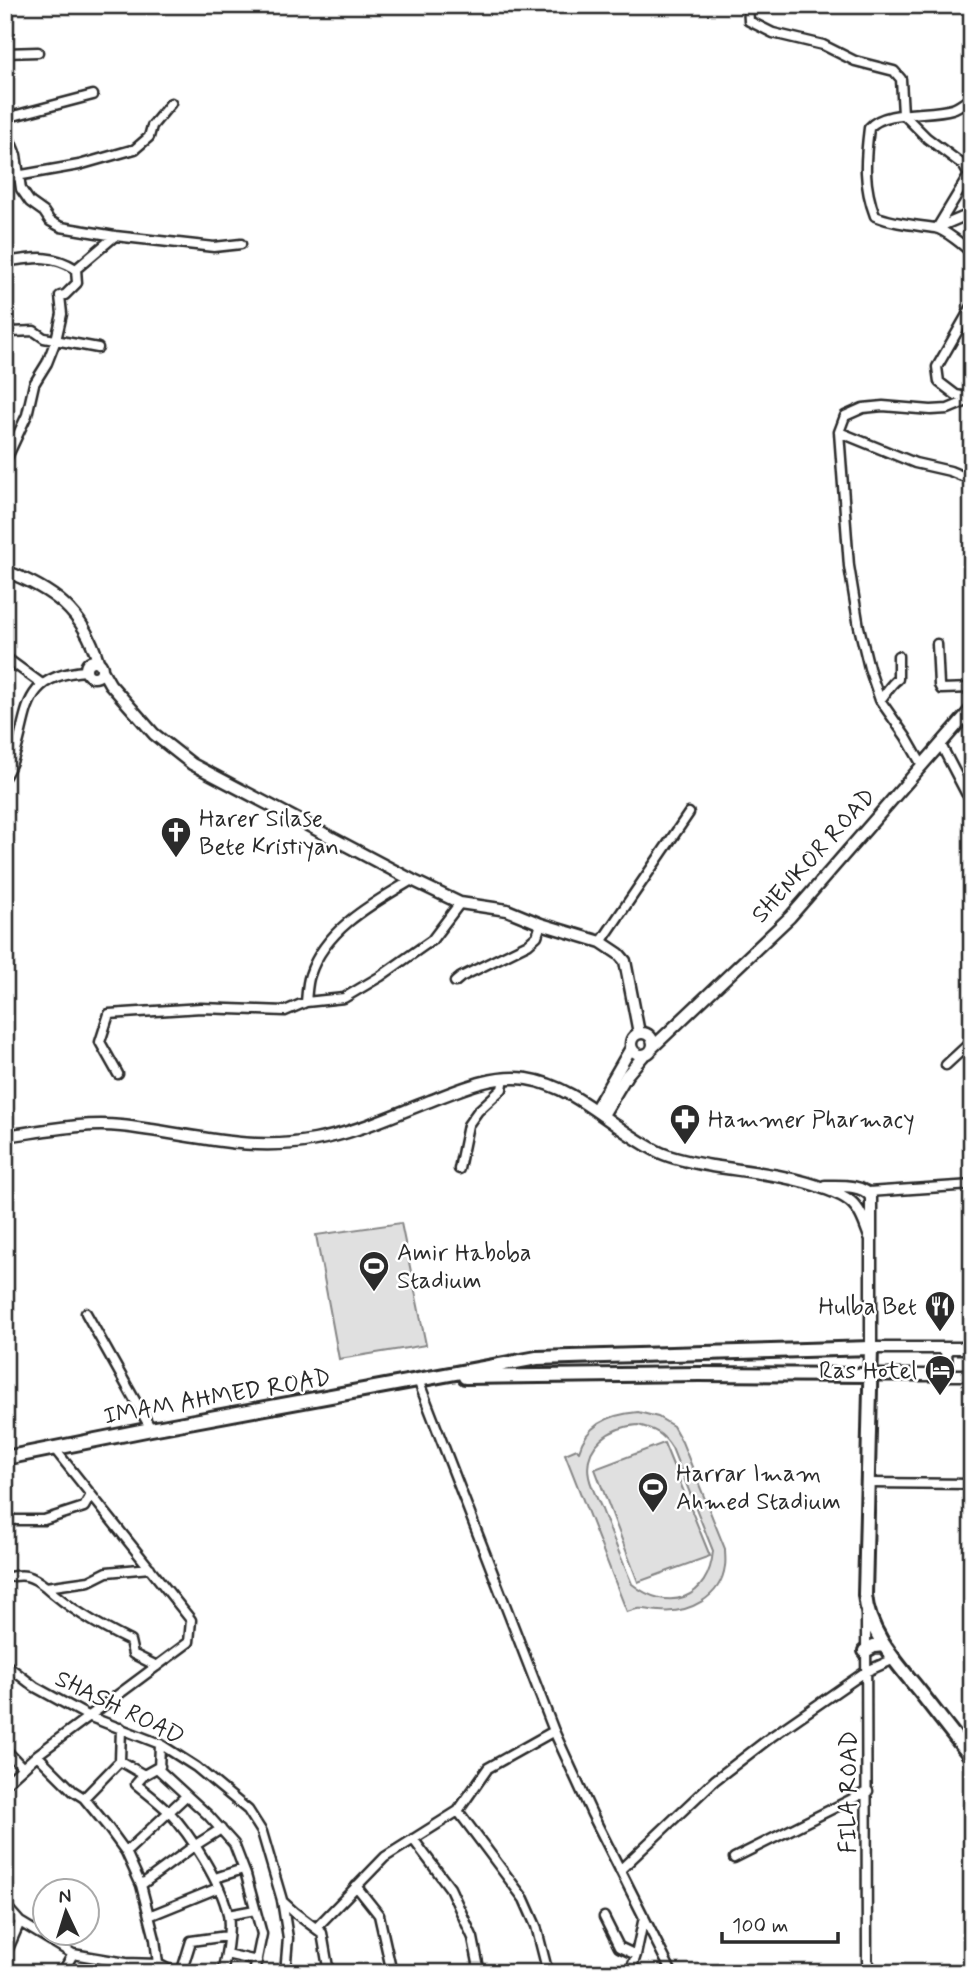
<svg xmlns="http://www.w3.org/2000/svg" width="977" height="1978" viewBox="0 0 977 1978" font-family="Mynerve,sans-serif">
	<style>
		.green { fill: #e0e0e0; stroke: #868686; stroke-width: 2; fill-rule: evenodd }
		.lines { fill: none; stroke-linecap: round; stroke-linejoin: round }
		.minor-casing { stroke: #2b2b2b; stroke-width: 13 }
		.major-casing { stroke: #2b2b2b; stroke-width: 15 }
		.highway-casing { stroke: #2b2b2b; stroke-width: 18 }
		.minor { stroke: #fff; stroke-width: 8 }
		.major { stroke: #fff; stroke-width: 10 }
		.highway { stroke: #fff; stroke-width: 12 }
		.labels { text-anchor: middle; stroke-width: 5; stroke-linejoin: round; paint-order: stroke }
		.poi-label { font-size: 24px; fill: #2b2b2b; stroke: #fff; text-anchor: start }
		.street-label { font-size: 24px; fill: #2b2b2b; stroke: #fff }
	</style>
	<rect width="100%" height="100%" fill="#fff"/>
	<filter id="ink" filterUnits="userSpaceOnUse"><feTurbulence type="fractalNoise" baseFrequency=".0143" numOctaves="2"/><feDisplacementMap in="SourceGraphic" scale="14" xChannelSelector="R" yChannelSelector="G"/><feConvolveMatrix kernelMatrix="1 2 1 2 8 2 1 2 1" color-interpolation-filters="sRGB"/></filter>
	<g filter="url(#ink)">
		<path class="green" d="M401 1223 426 1345 339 1359 316 1235Z
			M638 1412 658 1417 673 1426 682 1442 725 1549C725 1555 726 1561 725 1566 721 1598 688 1614 659 1611 643 1610 644 1606 627 1612L565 1454 577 1449 579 1451C587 1423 612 1414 638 1412ZM638 1425C654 1429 663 1433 672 1448L713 1551C709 1600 668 1613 632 1584 621 1558 611 1533 601 1507 597 1498 591 1487 589 1477 583 1445 610 1427 638 1425Z
			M664 1443 710 1556 638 1582 595 1469Z"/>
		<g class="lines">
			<g class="minor-casing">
				<path id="minor" d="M748 5 749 21 773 33 823 45 855 61 894 71 901 79 903 114 927 138 963 165 969 175 937 228 972 213
					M5 53 38 52
					M972 97C966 101 959 107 952 109 930 116 885 109 869 128 865 160 863 185 875 216 895 224 915 225 935 228 945 230 965 246 972 254
					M5 116 17 115 93 95
					M5 128 16 155 21 189 30 202 44 212 50 221 61 227 115 236 214 247 241 244
					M5 178 79 165 135 149 149 137 152 126 171 103
					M5 262C32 258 51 253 76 269
					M972 264V268
					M76 269 115 236
					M972 306 937 367 939 382 956 395 972 398
					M5 331 11 332 34 331 44 338 98 348
					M839 432 915 463 950 471 972 480
					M5 462 27 415 34 384 47 363 56 340 62 314 60 296 65 295 77 283 76 269
					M937 644 939 685 941 689 972 688
					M5 657 42 684
					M880 700C887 693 889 685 898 679V656
					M941 745 966 793 972 800
					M922 765 906 737 880 700 869 668 859 627 849 566 839 432 845 416 863 408 883 406 931 410 948 409 972 399
					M5 776C34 728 9 676 86 671
					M412 880C373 903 325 929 310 975 307 983 307 993 306 1002L344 998 381 976 432 940 460 903
					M601 942 689 813
					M455 982 461 977 528 944 537 936 541 924
					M946 1065 972 1041
					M118 1074 100 1042 109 1014 201 1008 285 1011 306 1002
					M459 1169 468 1125 478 1111 502 1089 504 1078
					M868 1192 972 1185
					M86 1313 151 1429
					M418 1380 554 1731 592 1814 672 1973
					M868 1483 972 1484
					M5 1520H44L84 1507 91 1495
					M5 1578C24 1573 31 1575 46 1587L89 1581 107 1572 150 1568
					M46 1587C71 1610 99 1626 130 1641L133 1654 157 1666
					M866 1614 867 1961 875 1973
					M5 1664 35 1687 88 1716 160 1744 196 1767 248 1810 262 1832 282 1900 288 1938 285 1973
					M121 1728 120 1761 144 1775
					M160 1744 159 1770 208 1815 234 1844 246 1875 262 1934 254 1973
					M5 1749 22 1767
					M37 1755 73 1791 84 1798 107 1826 126 1852 141 1885 155 1939 158 1964
					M160 1766 144 1775 136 1784C147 1793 159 1802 169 1812 191 1835 221 1883 228 1914 231 1931 226 1956 222 1973
					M5 1784 37 1755 189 1642 191 1620 53 1447
					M84 1798 120 1761
					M458 1811 524 1899 536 1926 548 1973
					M413 1839 450 1888 473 1938 480 1973
					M126 1852 186 1796
					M734 1858 868 1791
					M620 1870 715 1780 771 1737 865 1672 894 1659
					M215 1878 243 1869
					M141 1885 194 1846 221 1829
					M356 1886 379 1915 392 1973
					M282 1901 294 1912 322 1933 329 1973
					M5 1905 20 1922 73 1954 126 1963 158 1964 175 1973
					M228 1915 255 1910
					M149 1916 218 1888
					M604 1917 619 1947 636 1955
					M316 1928 385 1857 458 1811 488 1768 554 1731
					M226 1954 257 1961
					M5 1956 20 1922
					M62 1973 73 1954
					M181 1973 191 1941 227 1936
					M630 1973 636 1955 644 1917"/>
			</g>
			<g class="major-casing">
				<path id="major" d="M5 571C53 589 83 611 98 661
					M86 669a8 8 0 1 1 16 0a8 8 0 1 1-16 0Z
					M102 670 110 684 154 734 192 764 412 880 460 903 507 910 541 924 601 942 619 954 625 961 639 1033
					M631 1044a11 11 0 1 1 22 0a11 11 0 1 1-22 0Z
					M654 1046 790 917 972 708
					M595 1110 631 1048
					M603 1115 627 1075 644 1055
					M5 1136C43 1131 83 1122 121 1126 189 1133 246 1153 315 1140 355 1133 393 1115 430 1101 461 1089 494 1074 527 1079 579 1087 615 1132 661 1153 677 1160 695 1163 712 1166 750 1172 790 1175 826 1189 834 1192 843 1195 850 1201 861 1210 865 1224 870 1237
					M825 1186C840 1186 863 1184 871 1197V1348H972
					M946 1348 947 1376
					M871 1375H972"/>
			</g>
			<g class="highway-casing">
				<path id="highway" d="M465 1377 699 1374 871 1375
					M5 1458 151 1429 537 1358 871 1348 865 1595C868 1633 898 1664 921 1693 938 1715 955 1737 972 1758
					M865 1651 874 1646 884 1645"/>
			</g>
			<use href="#minor" class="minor"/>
			<use href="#major" class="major"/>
			<use href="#highway" class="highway"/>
		</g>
	</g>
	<defs>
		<g id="church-pin" transform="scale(1.575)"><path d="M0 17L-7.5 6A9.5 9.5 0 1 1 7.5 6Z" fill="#2b2b2b" stroke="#fff"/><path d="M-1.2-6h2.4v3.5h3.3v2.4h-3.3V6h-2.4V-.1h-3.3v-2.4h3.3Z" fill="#fff"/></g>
		<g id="pharmacy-pin" transform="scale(1.575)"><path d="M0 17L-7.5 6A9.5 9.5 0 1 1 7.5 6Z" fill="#2b2b2b" stroke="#fff"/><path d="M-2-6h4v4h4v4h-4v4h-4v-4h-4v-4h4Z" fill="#fff"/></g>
		<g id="stadium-pin" transform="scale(1.575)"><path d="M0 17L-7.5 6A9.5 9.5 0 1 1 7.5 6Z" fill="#2b2b2b" stroke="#fff"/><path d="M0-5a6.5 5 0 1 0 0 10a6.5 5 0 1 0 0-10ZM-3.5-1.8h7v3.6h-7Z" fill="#fff"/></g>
		<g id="restaurant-pin" transform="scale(1.575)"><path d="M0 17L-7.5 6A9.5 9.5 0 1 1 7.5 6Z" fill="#2b2b2b" stroke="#fff"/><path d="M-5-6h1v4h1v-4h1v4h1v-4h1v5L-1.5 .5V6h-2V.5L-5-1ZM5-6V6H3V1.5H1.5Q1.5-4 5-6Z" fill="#fff"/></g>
		<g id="hotel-pin" transform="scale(1.575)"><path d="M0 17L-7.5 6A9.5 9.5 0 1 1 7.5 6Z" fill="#2b2b2b" stroke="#fff"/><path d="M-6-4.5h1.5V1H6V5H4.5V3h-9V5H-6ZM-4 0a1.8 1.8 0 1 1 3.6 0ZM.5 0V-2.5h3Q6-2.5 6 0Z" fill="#fff"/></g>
	</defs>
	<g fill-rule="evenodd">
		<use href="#church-pin" x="176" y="832"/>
		<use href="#pharmacy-pin" x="685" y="1119"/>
		<use href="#stadium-pin" x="374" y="1266"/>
		<use href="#restaurant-pin" x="940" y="1306"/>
		<use href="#hotel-pin" x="940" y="1370"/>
		<use href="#stadium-pin" x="653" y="1487"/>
	</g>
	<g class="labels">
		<g class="poi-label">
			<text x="199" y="826">Harer Silase<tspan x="199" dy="28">Bete Kristiyan</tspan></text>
			<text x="708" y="1127">Hammer Pharmacy</text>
			<text x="397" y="1260">Amir Haboba<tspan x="397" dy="28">Stadium</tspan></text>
			<text x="917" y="1314" text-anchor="end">Hulba Bet</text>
			<text x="917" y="1378" text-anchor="end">Ras Hotel</text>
			<text x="676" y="1481">Harrar Imam<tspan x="676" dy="28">Ahmed Stadium</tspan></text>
		</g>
		<g class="street-label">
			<text transform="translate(813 855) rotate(-48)" y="8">SHENKOR ROAD</text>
			<text transform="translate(217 1396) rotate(-10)" y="8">IMAM AHMED ROAD</text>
			<text transform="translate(120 1707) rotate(26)" y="8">SHASH ROAD</text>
			<text transform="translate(848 1792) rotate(-90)" y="8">FILA ROAD</text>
		</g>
	</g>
	<rect width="977" height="1978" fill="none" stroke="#fff" stroke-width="28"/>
	<rect x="14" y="14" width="949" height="1950" fill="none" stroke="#2b2b2b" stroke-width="2.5" filter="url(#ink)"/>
	<g transform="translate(66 1912) rotate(356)"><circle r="33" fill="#ffffff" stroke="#aaaaaa" stroke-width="2"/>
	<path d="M0-5L12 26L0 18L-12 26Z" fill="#2b2b2b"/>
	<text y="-10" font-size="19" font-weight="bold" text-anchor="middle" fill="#2b2b2b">N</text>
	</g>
	<path d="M722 1932v10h116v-10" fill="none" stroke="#2b2b2b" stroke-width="3.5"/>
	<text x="732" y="1932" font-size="21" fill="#2b2b2b" stroke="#ffffff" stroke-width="5" paint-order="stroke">100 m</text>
</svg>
